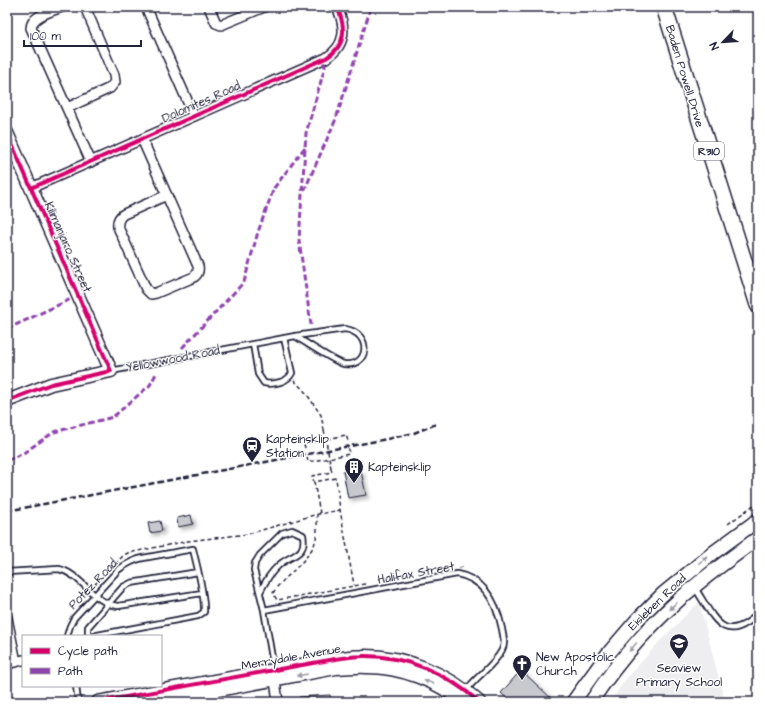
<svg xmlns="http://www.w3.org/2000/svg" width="765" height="709" viewBox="0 0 765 709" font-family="'Architects Daughter',sans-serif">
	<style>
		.built { fill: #eeeef1 }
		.building { fill: #c8c8cf; stroke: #22223b; filter: url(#shadow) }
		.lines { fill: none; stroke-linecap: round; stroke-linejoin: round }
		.service-casing { stroke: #22223b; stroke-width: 8 }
		.minor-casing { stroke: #22223b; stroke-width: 12 }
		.tertiary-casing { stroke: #22223b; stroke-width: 15 }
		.secondary-casing { stroke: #22223b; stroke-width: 16 }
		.primary-casing { stroke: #22223b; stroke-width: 18 }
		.path { stroke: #22223b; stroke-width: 1.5; stroke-dasharray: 4 3; stroke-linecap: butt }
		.service { stroke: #fff; stroke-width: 4.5 }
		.minor { stroke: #fff; stroke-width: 9 }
		.tertiary { stroke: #fff; stroke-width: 12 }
		.secondary { stroke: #fff; stroke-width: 13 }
		.primary { stroke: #fff; stroke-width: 15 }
		.rail { stroke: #22223b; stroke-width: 2.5; stroke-dasharray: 6 3; stroke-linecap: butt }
		.path-bridge { stroke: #22223b; stroke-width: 1.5; stroke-dasharray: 4 3; stroke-linecap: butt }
		.quiet { stroke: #8e44ad; stroke-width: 3; stroke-dasharray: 6 3; stroke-linecap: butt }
		.cycleway-casing { stroke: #fff; stroke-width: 6 }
		.cycleway { stroke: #d6006c; stroke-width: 4 }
		.oneway { fill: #9c9ca7 }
		.labels { text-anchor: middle; stroke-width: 3; stroke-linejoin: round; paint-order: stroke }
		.shield { fill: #fff; stroke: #646476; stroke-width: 1 }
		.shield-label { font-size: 11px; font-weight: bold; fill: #22223b }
		.street-label { font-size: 12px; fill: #22223b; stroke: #fff }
		.poi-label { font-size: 12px; fill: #22223b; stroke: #fff; text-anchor: start }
	</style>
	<defs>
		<filter id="shadow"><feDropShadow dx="3" dy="3" stdDeviation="2" flood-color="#0004"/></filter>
	</defs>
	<rect width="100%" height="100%" fill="#fff"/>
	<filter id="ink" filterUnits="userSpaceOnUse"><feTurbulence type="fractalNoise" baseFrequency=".025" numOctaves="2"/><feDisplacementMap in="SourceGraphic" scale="8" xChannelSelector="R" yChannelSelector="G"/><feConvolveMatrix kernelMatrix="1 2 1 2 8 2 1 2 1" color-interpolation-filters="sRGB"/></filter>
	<g filter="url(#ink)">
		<path class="built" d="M699 602 725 702H610L626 679 661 640Z"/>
		<path class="building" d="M355 469 356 472 361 471 366 495 348 498 343 471Z
			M191 515 193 524 178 527 177 518Z
			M160 521 162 531 150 533 148 523Z
			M521 670 551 698 547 702H511L501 693Z
			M330 695 331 701 327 702H299V697Z"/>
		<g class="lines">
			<g class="service-casing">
				<path id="service" d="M253 344 258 374 264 383C273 385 288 382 292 373L284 338
					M111 371 295 336 345 329C373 333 369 368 344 364 335 362 305 342 295 336
					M7 572 59 569C82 574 93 604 118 606L202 593
					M695 588C714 617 723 647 758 614
					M260 592C265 582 270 573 278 566 290 554 307 557 303 535L292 530 282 533 260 555 255 563 254 570 264 610 274 670
					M264 610 457 574C485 579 497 604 502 629 503 636 506 643 502 650 494 666 476 676 466 691
					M67 636 70 626 74 618 118 570C126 564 133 560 143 558L193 549C197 567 205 594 204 612L198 616 92 636 88 633V627L123 587 131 583 198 572
					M76 686 78 702"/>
			</g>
			<g class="minor-casing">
				<path id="minor" d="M62 7C52 11 31 16 31 28L91 162
					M146 7 194 116
					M209 7 216 23 221 25 264 7
					M67 108 110 88 115 82 114 75 85 7
					M142 139 198 266C199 271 198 274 194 277L156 293 151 294 146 289 118 227C117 221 119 217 124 214L167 195
					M31 188 326 58C347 45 346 27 337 7
					M7 618 16 662
					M7 664 23 660
					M274 673 278 702"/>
			</g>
			<g class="tertiary-casing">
				<path id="tertiary" d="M7 133 111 371 51 384 7 401
					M98 702 335 659C344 658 353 656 362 656 405 655 448 674 479 702
					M154 702 336 668C346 668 357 666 367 667 401 667 437 681 463 702"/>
			</g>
			<g class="secondary-casing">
				<path id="secondary" d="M573 702 607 655 637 620 663 594 713 553 758 520
					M591 702C619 659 655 619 695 586 715 569 737 554 758 538"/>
			</g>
			<g class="primary-casing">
				<path id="primary" d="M664 7 758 305"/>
			</g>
			<path class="path" d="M294 380 306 393 321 415 324 430
				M305 448 304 444 346 435 348 441
				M307 457 308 462 349 454V449
				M331 468 332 472 312 476 314 482 336 478 340 510 354 585
				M314 482 320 513
				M317 514C317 524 318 536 314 545 308 559 287 576 277 587L273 593 277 600 365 584
				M728 524 758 502
				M115 564 124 555 128 553 188 541 248 534 314 515 340 510
				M459 568 463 567
				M95 584 105 574"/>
			<use href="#service" class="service"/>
			<use href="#minor" class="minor"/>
			<use href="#tertiary" class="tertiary"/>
			<use href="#secondary" class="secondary"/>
			<use href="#primary" class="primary"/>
			<path class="rail" d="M7 511 387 439 414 433 436 424"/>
			<path class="path-bridge" d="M324 430 331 468"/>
			<path class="quiet" d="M304 191 336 119 371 7
				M311 325 299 240 306 133 325 67 322 59
				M7 329 71 299
				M182 348 244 282 258 232 274 188 305 147
				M7 460 22 454 54 432 113 417 150 385 157 372"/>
			<g class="cycleway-casing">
				<path id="cycleway" d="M7 133 111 371 51 384 7 401
					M31 188 326 58C347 45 346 27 337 7
					M98 702 335 659C344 658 353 656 362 656 405 655 448 674 479 702"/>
			</g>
			<use href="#cycleway" class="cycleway"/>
		</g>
		<defs><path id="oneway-solid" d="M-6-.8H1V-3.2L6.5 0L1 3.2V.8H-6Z"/></defs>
		<g class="oneway">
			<use href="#oneway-solid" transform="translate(703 560) rotate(-38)"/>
			<use href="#oneway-solid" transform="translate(673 606) rotate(137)"/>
			<use href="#oneway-solid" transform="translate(633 647) rotate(131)"/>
			<use href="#oneway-solid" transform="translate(302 675) rotate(170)"/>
			<use href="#oneway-solid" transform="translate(429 682) rotate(-158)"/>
		</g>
	</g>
	<defs>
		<g id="station-pin" transform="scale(1)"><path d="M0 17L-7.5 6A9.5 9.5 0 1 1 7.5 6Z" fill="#22223b" stroke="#fff"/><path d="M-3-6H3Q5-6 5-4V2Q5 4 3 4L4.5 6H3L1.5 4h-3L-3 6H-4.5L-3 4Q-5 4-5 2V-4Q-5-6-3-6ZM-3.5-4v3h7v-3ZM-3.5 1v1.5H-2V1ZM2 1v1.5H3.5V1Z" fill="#fff"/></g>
		<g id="building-pin" transform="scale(1)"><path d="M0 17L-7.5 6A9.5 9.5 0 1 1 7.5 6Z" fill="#22223b" stroke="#fff"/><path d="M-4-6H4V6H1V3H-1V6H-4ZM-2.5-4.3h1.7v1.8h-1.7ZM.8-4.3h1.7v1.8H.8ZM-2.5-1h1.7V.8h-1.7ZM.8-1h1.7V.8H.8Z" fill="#fff"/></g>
		<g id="school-pin" transform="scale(1)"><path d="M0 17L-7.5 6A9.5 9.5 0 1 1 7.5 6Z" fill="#22223b" stroke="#fff"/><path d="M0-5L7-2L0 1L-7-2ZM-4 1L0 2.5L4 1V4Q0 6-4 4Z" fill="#fff"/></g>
		<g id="church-pin" transform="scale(1)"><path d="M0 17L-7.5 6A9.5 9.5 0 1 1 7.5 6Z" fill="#22223b" stroke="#fff"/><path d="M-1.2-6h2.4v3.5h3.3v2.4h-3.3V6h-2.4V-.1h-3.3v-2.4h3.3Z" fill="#fff"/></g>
	</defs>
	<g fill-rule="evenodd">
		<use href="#station-pin" x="252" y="446"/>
		<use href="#building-pin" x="354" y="467"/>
		<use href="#school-pin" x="679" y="643"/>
		<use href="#church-pin" x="522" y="664"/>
	</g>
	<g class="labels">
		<rect class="shield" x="694" y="142" width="30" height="18" rx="3"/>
		<g class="shield-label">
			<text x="709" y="155">R310</text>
		</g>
		<g class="street-label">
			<text transform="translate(685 76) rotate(73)" y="4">Baden Powell Drive</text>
			<text transform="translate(201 102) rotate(-24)" y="4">Dolomites Road</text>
			<text transform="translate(68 247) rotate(66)" y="4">Kilimanjaro Street</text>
			<text transform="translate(173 359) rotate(-11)" y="4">Yellowwood Road</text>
			<text transform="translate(416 573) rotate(-10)" y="4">Halifax Street</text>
			<text transform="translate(93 584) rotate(-46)" y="4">Potez Road</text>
			<text transform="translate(657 602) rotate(-44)" y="4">Eisleben Road</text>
			<text transform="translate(291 657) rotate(-10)" y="4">Merrydale Avenue</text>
		</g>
		<g class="poi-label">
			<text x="266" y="443">Kapteinsklip<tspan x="266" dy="14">Station</tspan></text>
			<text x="368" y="471">Kapteinsklip</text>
			<text x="536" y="661">New Apostolic<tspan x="536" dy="14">Church</tspan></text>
			<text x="679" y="672" text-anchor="middle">Seaview<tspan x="679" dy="14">Primary School</tspan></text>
		</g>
	</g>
	<rect width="765" height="709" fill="none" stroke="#fff" stroke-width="24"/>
	<rect x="12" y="12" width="741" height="685" fill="none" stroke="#22223b" stroke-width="1.5" filter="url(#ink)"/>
	<rect x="22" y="635" width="140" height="52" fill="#ffffff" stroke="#a7a7b1"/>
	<rect x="30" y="648" width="20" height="6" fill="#d6006c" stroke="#a7a7b1"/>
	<text x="58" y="655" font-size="12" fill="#22223b">Cycle path</text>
	<rect x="30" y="668" width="20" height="6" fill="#8e44ad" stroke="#a7a7b1"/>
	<text x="58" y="675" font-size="12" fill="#22223b">Path</text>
	<g transform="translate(723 42) rotate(245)" stroke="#ffffff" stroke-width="3" paint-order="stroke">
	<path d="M0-3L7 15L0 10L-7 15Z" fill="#22223b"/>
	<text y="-6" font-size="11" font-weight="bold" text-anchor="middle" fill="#22223b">N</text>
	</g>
	<path d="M24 40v6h117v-6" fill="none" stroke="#22223b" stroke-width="2"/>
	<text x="30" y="40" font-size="12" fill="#22223b" stroke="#ffffff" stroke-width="3" paint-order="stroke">100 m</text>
</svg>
